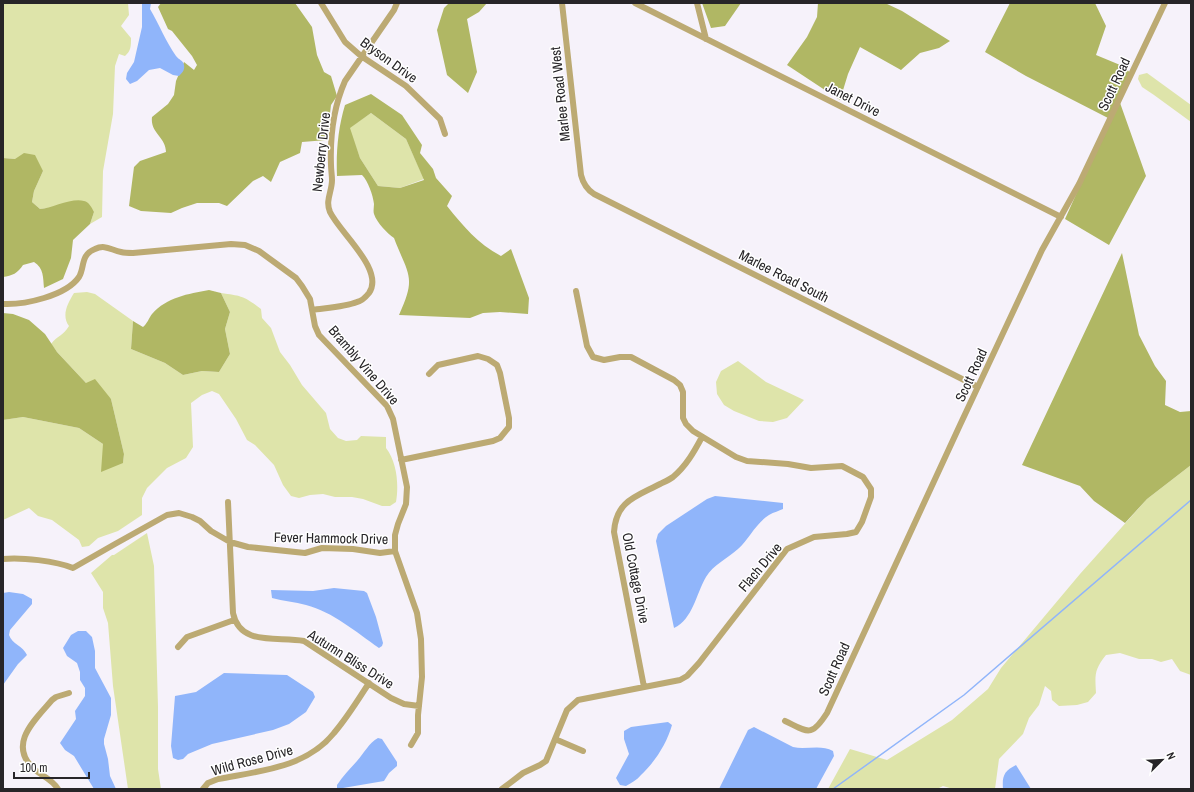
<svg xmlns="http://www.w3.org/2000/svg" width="1194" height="792" viewBox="0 0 1194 792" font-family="'Archivo Narrow',sans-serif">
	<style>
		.green { fill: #dee4aa }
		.forest { fill: #b0b764; fill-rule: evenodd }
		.water { fill: #90b5fa }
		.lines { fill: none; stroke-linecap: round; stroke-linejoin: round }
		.stream { stroke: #90b5fa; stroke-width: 1.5 }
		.street { stroke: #bcaa73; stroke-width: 6 }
		.labels { text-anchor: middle; stroke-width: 3; stroke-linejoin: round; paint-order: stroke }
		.street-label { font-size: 14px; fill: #272528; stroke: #fff }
	</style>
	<rect width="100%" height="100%" fill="#f6f2fa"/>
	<path class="green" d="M3 3H128L129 15 121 26 131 38C131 46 131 51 125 56L119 54 115 66 113 114 103 171 102 217 90 224 94 212 50 208 40 209 32 202 34 191 43 171 15 159 3 158Z
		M1147 73 1191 105V122L1154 95 1142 87 1138 79 1139 75Z
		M371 113 406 139 424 179 400 188 378 186 360 158 349 128Z
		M87 292 95 294 133 321 131 349 165 363 183 375 202 371 219 372 230 354 225 329 230 312 221 293C242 296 244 296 261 309L262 318 271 328 280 352 290 365 302 385 326 413 330 429 338 438 346 441 357 440 361 436 386 437V448C397 462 399 485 396 502L390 506H382L363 499 352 497H335L323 494 310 495 299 498 291 496 283 485 274 465 255 445 247 440 236 419 219 394 212 391 202 395 191 403 193 447 186 458 167 468 147 488 142 498V515L118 531 98 538 89 546 82 547 79 540 52 520 38 516 29 508 3 520V420L23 417 79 428 103 444 123 463 124 454 111 399 86 383 57 352 51 344C58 335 63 336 69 326 61 315 68 303 74 293Z
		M738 361 766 382 804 400 787 418 773 422 759 421 734 411 724 405 717 394 716 382 721 371Z
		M1191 465V675L1180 671 1172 659 1161 662 1152 659H1139L1120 653 1106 655C1094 670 1095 675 1096 693L1088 702 1077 705 1059 706 1052 700 1051 691 1045 686 1039 705 1029 718 1023 734 999 759 995 789H953L943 786 937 789H828L850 749 887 760 952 720 988 689 1001 668 1080 574 1147 499Z
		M147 533 154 566 158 707V769L161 789H128L113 686 108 623 103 608V592L91 573 112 555H114Z"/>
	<path class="forest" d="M161 3H295L312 27 317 55 324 72 331 76 337 96 331 105 327 140 302 142 300 153 280 162 271 182 263 176 253 181 227 206 219 203H197L182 208 171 213 141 211 129 206 134 167 140 161 166 152C166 137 150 133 152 117L168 104 174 95 176 81 184 62 194 70 197 65 192 56 172 31 168 29 158 7Z
		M449 3H487L479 12 467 19 477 72 468 93 447 75 437 30 444 8Z
		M702 3H741L725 26 711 28Z
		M818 3H885L902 11 950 41 939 48 920 53 901 70 860 47 848 74 840 100 787 65 807 37 817 17Z
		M1010 3H1095L1106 26 1096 55 1125 67 1131 74 1119 100 1146 176 1109 245 1065 219 1110 119 1026 76 985 52Z
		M371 94 402 115 422 145 420 153 433 169 436 178 452 196 447 206C464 227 477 243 501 256L511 249 529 298 528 314 500 312 483 313 470 318 399 315C417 276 408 275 394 238 387 233 377 223 374 214 373 211 374 207 374 204 373 195 368 181 362 175L337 176C336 152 338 128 345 105ZM371 113 406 139 424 180 400 188 378 186 360 158 350 128Z
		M24 153 35 155 43 171 34 191 32 202 40 209C52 208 73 197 84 201 89 202 92 208 94 212L90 224 73 240 71 258 63 279 44 288C43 278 44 268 34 262L23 265C18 273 12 276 3 277V158L15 159Z
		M1122 253 1139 335 1155 366 1166 381 1165 405 1180 412 1191 411V465L1147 499 1125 523 1094 501 1080 486 1022 465Z
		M209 290 221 293 230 312 225 329 230 354 219 372 202 371 183 375 165 363 131 349 133 321 143 327C147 324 149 318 152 314 167 297 188 294 209 290Z
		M3 313 13 314 29 320 45 334 57 352 86 383 95 379 111 399 124 454 123 463 101 472 103 444 79 428 23 417 3 420Z"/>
	<path class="water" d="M142 3H151L150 9C159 24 166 42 176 56 179 60 183 60 184 65 185 70 182 73 179 76L173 75 160 68 149 70 137 81 130 84 126 79 127 73 134 62 142 27Z
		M715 496 783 503V509C779 511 774 512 769 515 756 523 749 539 738 549 728 558 713 565 706 577 696 594 693 619 674 628L656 541 658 534 666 526 707 499Z
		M334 588 364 591 367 593 376 617 383 643 382 646 379 648C356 632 333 612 306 605 295 602 283 601 272 598L271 590 313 591Z
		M9 592 23 594 32 599V604L10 630 9 635C12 644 23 646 27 655L18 664 3 685V593Z
		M78 631H86L92 637 95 651V668L111 698V715L104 739V744L108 759 110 776 116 789H94L74 756 65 750 60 743 76 719 75 711 85 696V688L80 680V672L77 663 67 656 63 648 71 635Z
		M224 673 287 675 313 692 315 697 306 712 289 724 273 730 212 744 188 754 183 759 178 760 173 758 171 746 175 696 196 692Z
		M668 722 672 725C667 743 655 762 641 775 637 780 631 783 626 786L620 785 616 778 629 754 624 739V731L631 727Z
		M754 727 793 747C806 750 821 744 833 751L834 756 816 789H719L748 730Z
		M378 738 382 739 397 762V766L389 773 384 781 343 788H337V785C343 776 350 769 357 761 364 753 369 743 378 738Z
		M1016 765 1031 789H1003C1002 776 1004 771 1016 765Z"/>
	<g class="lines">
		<path class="stream" d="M833 789 964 695 1191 500"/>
		<path class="street" d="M321 3 345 42 361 56 406 86 440 119 445 134
			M562 3 581 175C583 183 586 189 594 194L978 387
			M635 3 1061 217
			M697 3 706 39
			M3 304C24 305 66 296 79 277 85 267 80 255 95 249 105 244 111 250 121 252 125 253 129 253 133 253L231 244 245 245 259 251 296 278 302 286 310 299 315 326 319 335 387 406 393 419 407 487 406 504 398 524 395 535V551L417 613 421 639 422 677 418 715V733L411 745
			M312 310C325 308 345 307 357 302 362 301 365 298 369 293 385 270 340 233 330 212 325 200 332 192 332 180 332 175 331 170 331 165 330 137 334 106 345 81L394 10 397 3
			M401 460 493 441 500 438 509 427V418L500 373 497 365 488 359 478 356 438 365 429 374
			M228 502 233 613C240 647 278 636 304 641L391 698 404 704 419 706
			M3 559C21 557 56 561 73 568L115 544 167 515 179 513 192 517 200 521 211 531 230 542 248 547 305 553 322 548 353 549 380 553 395 551
			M178 647 187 637 234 620
			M644 687 614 532C616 501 635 497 660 484 664 482 669 480 673 477 686 466 694 452 702 437
			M785 721C808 732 811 738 827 713L960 425 1042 250 1079 184 1165 3
			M555 739 583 751
			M58 789C52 779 42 776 34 769 7 744 35 720 52 700L56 697 69 693
			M203 789 208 783 218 779C259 771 306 768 334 733 347 718 358 700 369 683
			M502 789 523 773 540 765 546 761 567 710 578 700 680 680 687 676 699 663 787 549 814 537 847 534 856 532 862 522 871 497V489L863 477 842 466 811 468 788 464 747 461 736 457 693 431 686 424 683 418V392L680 385 674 380 631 357H620L604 360 593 357 587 346 576 291"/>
	</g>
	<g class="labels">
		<g class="street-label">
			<text transform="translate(389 60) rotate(36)" y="5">Bryson Drive</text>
			<text transform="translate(1114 84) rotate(-65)" y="5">Scott Road</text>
			<text transform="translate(560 94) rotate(-96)" y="5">Marlee Road West</text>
			<text transform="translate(853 99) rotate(27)" y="5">Janet Drive</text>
			<text transform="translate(321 152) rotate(-84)" y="5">Newberry Drive</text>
			<text transform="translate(784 276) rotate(27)" y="5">Marlee Road South</text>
			<text transform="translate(364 365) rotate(49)" y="5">Brambly Vine Drive</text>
			<text transform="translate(971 375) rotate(-65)" y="5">Scott Road</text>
			<text transform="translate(331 538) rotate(1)" y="5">Fever Hammock Drive</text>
			<text transform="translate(760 567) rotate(-50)" y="5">Flach Drive</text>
			<text transform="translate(636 578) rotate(79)" y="5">Old Cottage Drive</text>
			<text transform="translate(351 659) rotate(32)" y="5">Autumn Bliss Drive</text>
			<text transform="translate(834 669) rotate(-66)" y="5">Scott Road</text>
			<text transform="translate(252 760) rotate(-15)" y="5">Wild Rose Drive</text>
		</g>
	</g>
	<rect width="1194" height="792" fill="none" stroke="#272528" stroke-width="8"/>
	<g transform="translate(1162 760) rotate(66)" stroke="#ffffff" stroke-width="3" paint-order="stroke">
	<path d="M0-3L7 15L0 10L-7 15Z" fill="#272528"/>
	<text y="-6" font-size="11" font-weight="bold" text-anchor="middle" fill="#272528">N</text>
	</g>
	<path d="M14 772v6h75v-6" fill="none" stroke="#272528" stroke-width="2"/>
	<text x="20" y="772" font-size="12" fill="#272528" stroke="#ffffff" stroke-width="3" paint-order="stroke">100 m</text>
</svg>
